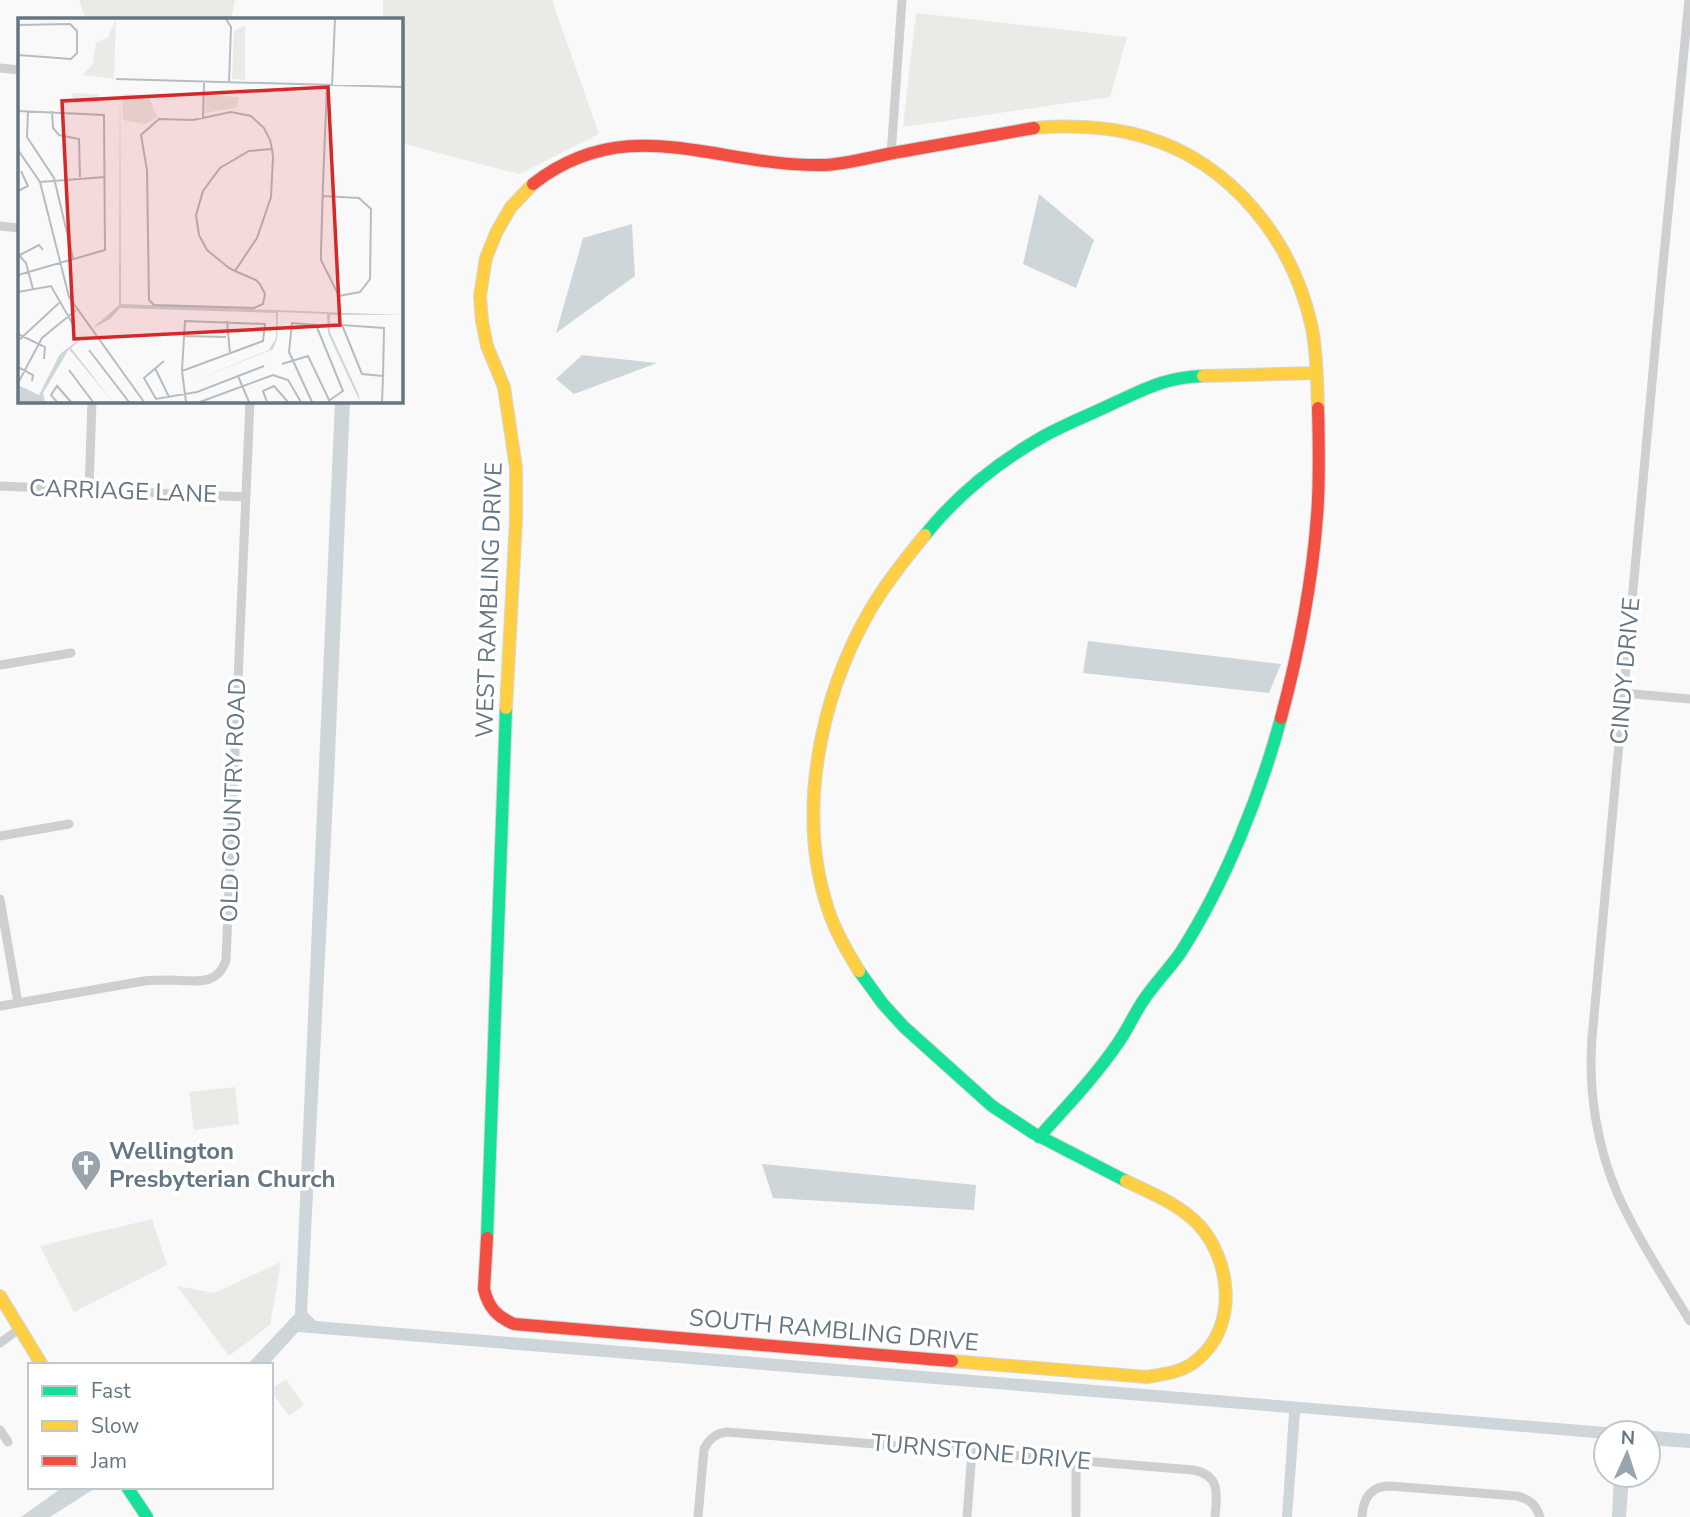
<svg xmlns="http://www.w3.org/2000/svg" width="1690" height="1517" viewBox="0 0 1690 1517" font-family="'Nunito Sans',sans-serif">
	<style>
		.green { fill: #e8ebe6 }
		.water { fill: #ced6d9 }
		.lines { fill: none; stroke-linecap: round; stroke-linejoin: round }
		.fast-casing { stroke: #d5d6d7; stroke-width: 14 }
		.slow-casing { stroke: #d5d6d7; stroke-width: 14 }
		.jam-casing { stroke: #d5d6d7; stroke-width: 14 }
		.street { stroke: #cecfd0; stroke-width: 9 }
		.fast { stroke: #16e098; stroke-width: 12 }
		.slow { stroke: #ffcf43; stroke-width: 12 }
		.jam { stroke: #f24e42; stroke-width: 12 }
		.labels { text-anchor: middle; stroke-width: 7; stroke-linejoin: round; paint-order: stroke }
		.street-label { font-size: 24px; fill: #657683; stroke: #fff }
		.poi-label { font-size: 24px; font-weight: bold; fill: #657683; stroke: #fff; text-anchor: start }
		.inset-road { fill: none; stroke: #b5bdc3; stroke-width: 2 }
		.view { fill: #d62828; fill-opacity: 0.15; stroke: #d62828; stroke-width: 3.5 }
		.inset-edge { fill: none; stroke: #657683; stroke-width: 3.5 }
	</style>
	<rect width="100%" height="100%" fill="#f9f9f9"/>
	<path class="green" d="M79 0H235L231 19H117L85 17Z
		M383 0H552L599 134 519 174 401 143V19H383Z
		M916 13 1127 37 1110 97 903 127Z
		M235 1087 239 1124 194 1130 189 1092Z
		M152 1219 167 1265 74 1312 40 1246Z
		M281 1262 270 1325 229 1356 177 1286 214 1293Z
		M286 1379 304 1405 289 1416 271 1391V1389Z"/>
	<path class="water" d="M1039 194 1094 240 1076 288 1023 264Z
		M632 224 635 276 556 333 583 238Z
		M582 355 657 363 574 394 556 379Z
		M335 401H350L334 779 307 1312 316 1321 1690 1434V1448L1648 1445V1433H1606V1439L1300 1413 1292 1517H1282L1289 1413 298 1332 268 1365H247L295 1314Z
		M1088 641 1281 664 1269 693 1083 673Z
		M762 1164 976 1185 974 1210 773 1198Z
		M1614 1475H1629L1626 1517H1612Z
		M63 1487H97L50 1517H21Z"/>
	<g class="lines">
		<g class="fast-casing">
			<path id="fast" d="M925 535C957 495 1000 461 1044 436 1066 424 1089 415 1112 404 1145 389 1166 377 1203 376
				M859 971 883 1004 904 1027 992 1106 1033 1133 1126 1181
				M1039 1137C1066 1107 1095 1077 1118 1043 1128 1029 1135 1012 1145 998 1156 982 1170 968 1181 952 1225 883 1260 796 1281 718
				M487 1238 506 708
				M127 1487 147 1517"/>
		</g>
		<g class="slow-casing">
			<path id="slow" d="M1034 128C1071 125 1109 126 1145 137 1232 163 1293 240 1312 328 1317 354 1317 381 1318 408
				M1203 376 1316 373
				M506 708 516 520V468L504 387 487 346 482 321 480 296 486 258 497 231 511 207 533 184
				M859 971C847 951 835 931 828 909 796 813 820 698 869 612 885 584 905 559 925 535
				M0 1296 42 1365
				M952 1361 1147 1377C1165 1374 1183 1372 1197 1360 1238 1327 1232 1262 1199 1225 1179 1204 1151 1193 1126 1181"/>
		</g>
		<g class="jam-casing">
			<path id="jam" d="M533 184C629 109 719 168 825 165 847 164 871 157 893 153 940 145 987 136 1034 128
				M1281 718C1299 651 1312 584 1317 516 1320 480 1319 444 1318 408
				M487 1238 484 1289C488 1307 497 1317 514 1324L952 1361"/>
		</g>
		<path class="street" d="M1689 0 1660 295 1592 1038C1588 1091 1597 1147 1618 1195 1638 1239 1665 1280 1690 1321
			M0 68 19 70
			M891 155 902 0
			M0 226 19 228
			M0 486 246 497
			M89 490 92 401
			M0 665 71 653
			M1623 693 1690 699
			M0 836 69 824
			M0 899 18 1003
			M0 1006 144 981C153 980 163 980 173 980 195 981 218 986 226 960L250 401
			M0 1343 19 1329
			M0 1430 8 1442
			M1076 1515V1460
			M698 1517 704 1449C709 1439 716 1433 727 1432L1193 1470C1221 1475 1217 1495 1215 1517
			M967 1517 972 1451
			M1362 1517C1363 1499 1370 1486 1390 1486L1517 1496C1530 1499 1536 1505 1540 1517"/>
		<use href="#fast" class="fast"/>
		<use href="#slow" class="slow"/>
		<use href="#jam" class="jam"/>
	</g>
	<defs>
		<g id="church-pin" transform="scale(1.575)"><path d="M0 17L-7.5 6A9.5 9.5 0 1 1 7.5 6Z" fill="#99a4ac" stroke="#fff"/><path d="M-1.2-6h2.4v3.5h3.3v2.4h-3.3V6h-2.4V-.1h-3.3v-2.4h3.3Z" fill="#fff"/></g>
	</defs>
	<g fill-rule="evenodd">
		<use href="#church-pin" x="86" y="1165"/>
	</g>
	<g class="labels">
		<g class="street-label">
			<text transform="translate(123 491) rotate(2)" y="8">CARRIAGE LANE</text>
			<text transform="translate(489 600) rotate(-88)" y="8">WEST RAMBLING DRIVE</text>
			<text transform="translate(1625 671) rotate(-85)" y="8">CINDY DRIVE</text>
			<text transform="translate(233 800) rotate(-88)" y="8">OLD COUNTRY ROAD</text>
			<text transform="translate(834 1330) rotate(5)" y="8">SOUTH RAMBLING DRIVE</text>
			<text transform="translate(981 1452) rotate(5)" y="8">TURNSTONE DRIVE</text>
		</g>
		<g class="poi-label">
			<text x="109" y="1159">Wellington<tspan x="109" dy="28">Presbyterian Church</tspan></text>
		</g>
	</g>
	<g transform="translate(18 18)">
		<rect width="385" height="385" fill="#f9f9f9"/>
		<path d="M98 1 96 61 64 57 75 46 78 25 90 19ZM227 8V62L214 61 216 13ZM53 75 81 76 80 85H57ZM104 76 130 77 139 99 127 106 105 102ZM188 77 221 79 219 89 187 95Z" fill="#e8ebe6"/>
		<path d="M102 65 103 286 385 297H312V314L340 375 342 384 310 315 309 296 260 294 259 321 255 331 171 365 251 332 258 320V295L102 290 92 301 75 310 101 287ZM71 314 53 330 95 384 51 331 25 375 27 384H0V367L21 377 42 336Z" fill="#ced6d9"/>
		<path class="inset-road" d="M208 1 213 9 211 65M0 7 52 6 59 13V35L53 41 0 37M98 61 385 69M314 68 317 1M0 93 86 97 87 232 0 257M10 93 9 119 36 160 55 240M34 93 35 110 41 117 61 121 62 159M185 100 186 65M0 132 22 164 51 279 126 384M22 164 87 159M0 173 10 168 3 153M305 178 341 180 353 191 352 261 342 274 321 278 303 242V233L305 166 307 116 309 68M0 236 8 245 15 271M0 238 21 227 25 232M217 253 239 220 253 179 255 139 254 131 252 122 246 110 233 98 213 94 175 102 141 101 123 117 129 152 131 282 136 287 236 290 245 286 247 276 242 266 238 262 217 253 211 250 189 232 181 217 178 197 185 173 202 150 231 133 254 131M0 274 33 268 57 310M209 303 212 336M0 316 27 329 26 341M166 318 208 319M1 322 41 285M71 332 111 384M146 343 126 360 138 381 179 374 246 348M264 346 290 338 312 384M0 349 15 357 14 363M137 350 151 379M51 352 75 384M164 353 245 323 247 306 167 303 164 352V353L168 384M220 358 231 384M0 365 24 320 58 292M39 384 33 377 39 368 53 384M182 384 255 357 270 362 283 384M249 384 245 373 256 368 270 384M294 384 271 334 274 305 298 307 325 373 309 384M364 384 365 358 366 312V310L324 307 344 356 365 358"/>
		<path class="view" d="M310 69 322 307 56 321 44 83Z"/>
		<rect width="385" height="385" class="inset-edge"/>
	</g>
	<rect x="28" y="1363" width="245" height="126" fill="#ffffff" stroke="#c1c8cd" stroke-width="2"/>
	<rect x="42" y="1386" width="35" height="10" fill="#16e098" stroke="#c1c8cd" stroke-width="2"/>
	<text x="91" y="1398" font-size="21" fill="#657683">Fast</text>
	<rect x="42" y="1421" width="35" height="10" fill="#ffcf43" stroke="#c1c8cd" stroke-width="2"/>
	<text x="91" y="1433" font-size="21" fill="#657683">Slow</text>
	<rect x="42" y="1456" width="35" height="10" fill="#f24e42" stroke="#c1c8cd" stroke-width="2"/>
	<text x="91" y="1468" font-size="21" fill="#657683">Jam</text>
	<g transform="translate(1627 1454) rotate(3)"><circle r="33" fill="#ffffff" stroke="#c1c8cd" stroke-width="2"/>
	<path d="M0-5L12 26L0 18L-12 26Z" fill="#99a4ac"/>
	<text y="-10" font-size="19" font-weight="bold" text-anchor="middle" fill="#657683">N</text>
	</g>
</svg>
